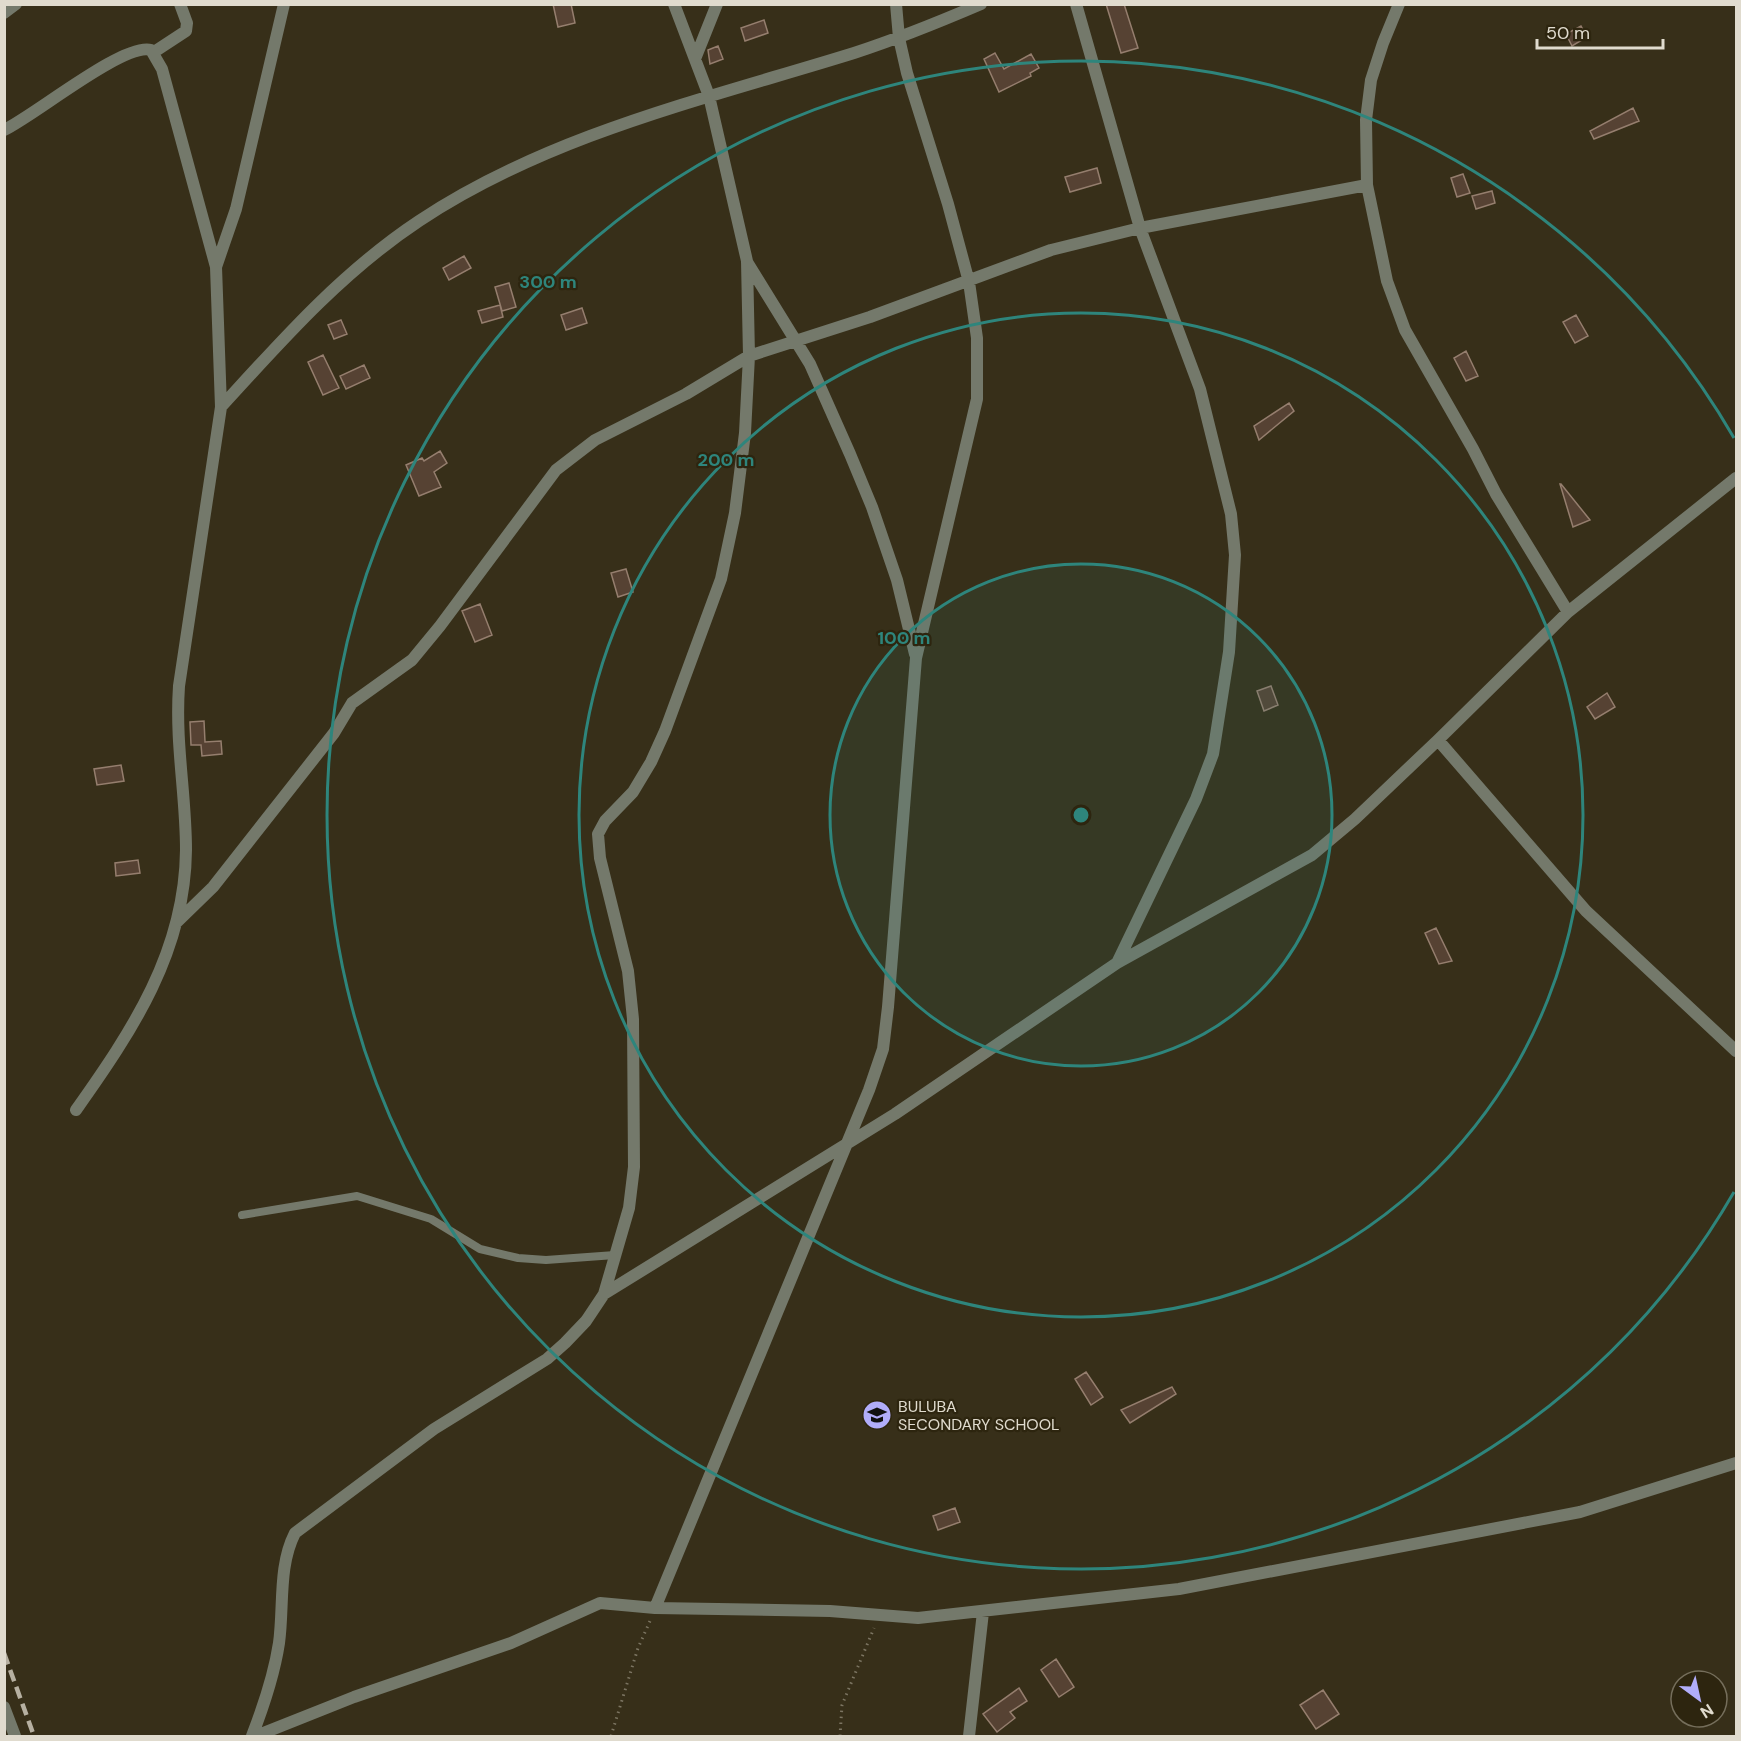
<svg xmlns="http://www.w3.org/2000/svg" width="1741" height="1741" viewBox="0 0 1741 1741" font-family="'DM Sans',sans-serif">
	<style>
		.building { fill: #564233; stroke: #957e6e; stroke-width: 1.5 }
		.lines { fill: none; stroke-linecap: round; stroke-linejoin: round }
		.path { stroke: #7c7562; stroke-width: 3; stroke-dasharray: 1.5 4.5; stroke-linecap: butt }
		.lane { stroke: #74796b; stroke-width: 8 }
		.street { stroke: #74796b; stroke-width: 12 }
		.rail { stroke: #b6b0a1; stroke-width: 4.5; stroke-dasharray: 12 6; stroke-linecap: butt }
		.ring { fill: none; stroke: #2e857c; stroke-width: 3 }
		.labels { text-anchor: middle; stroke-width: 4.5; stroke-linejoin: round; paint-order: stroke }
		.poi-label { font-size: 16px; fill: #e0dbce; stroke: #2d250f; text-anchor: start }
		.centre { fill: #2e857c; stroke: #2d250f; stroke-width: 3 }
		.ring-label { font-size: 18px; text-anchor: middle; font-weight: bold; fill: #2e857c; stroke: #2d250f; stroke-width: 4.5; stroke-linejoin: round; paint-order: stroke }
	</style>
	<rect width="100%" height="100%" fill="#372f19"/>
	<path class="building" d="M553 4H571L575 23 558 27Z
		M1106 4H1124L1138 48 1121 53Z
		M764 20 768 33 745 41 741 28Z
		M1581 26 1587 37 1572 46 1566 34Z
		M718 46 723 59 710 64 708 50Z
		M995 53 1004 69 1031 54 1039 68 1030 73 1031 76 999 92 984 59Z
		M1633 108 1639 121 1594 139 1590 131Z
		M1097 168 1101 183 1070 192 1065 177Z
		M1463 174 1470 193 1457 197 1451 178Z
		M1492 191 1495 203 1476 209 1472 196Z
		M464 256 471 268 449 280 443 268Z
		M509 283 516 307 502 311 495 287Z
		M500 305 503 317 482 323 478 311Z
		M582 308 587 323 566 330 561 315Z
		M1576 315 1588 336 1575 343 1563 322Z
		M341 320 347 334 334 339 328 325Z
		M1466 351 1478 376 1466 381 1454 358Z
		M323 355 339 388 323 395 308 362Z
		M364 365 370 378 346 389 340 376Z
		M1289 403 1294 411 1259 440 1254 426Z
		M440 451 447 463 434 472 441 487 419 496 406 465 422 458 424 461Z
		M1560 484H1561L1590 520 1573 527Z
		M626 569 633 592 618 597 611 573Z
		M480 604 492 635 475 642 462 611Z
		M1271 686 1278 705 1264 711 1257 691Z
		M1607 693 1615 707 1595 719 1587 707Z
		M204 721 205 742 221 741 222 754 202 756 201 745H191L190 722Z
		M121 765 124 781 97 785 94 769Z
		M138 860 140 873 116 876 115 863Z
		M1436 928 1452 961 1439 964 1425 933Z
		M1086 1372 1103 1397 1091 1405 1075 1379Z
		M1172 1387 1176 1394 1130 1423 1121 1410Z
		M955 1508 960 1522 938 1530 933 1516Z
		M1056 1659 1074 1687 1059 1697 1041 1670Z
		M1019 1688 1027 1701 1010 1712 1015 1718 997 1732 983 1714Z
		M1323 1690 1339 1714 1316 1729 1300 1705Z"/>
	<g class="lines">
		<path class="path" d="M611 1736 638 1648 650 1621
			M840 1736 842 1705 874 1628"/>
		<path class="lane" d="M242 1215 357 1196 431 1219 480 1249 518 1258 546 1260 615 1255"/>
		<path class="street" d="M1076 4 1140 228 1200 389 1231 514 1235 555 1229 652 1213 754 1196 799 1117 963
			M1399 4 1383 43 1371 80 1366 120 1367 185 1387 281 1405 330 1473 449 1496 494 1568 612
			M4 13 16 4
			M154 52 186 31 187 23 180 4
			M695 59 717 4
			M4 130C34 116 124 42 151 50L162 69 216 267 221 407 179 686C175 744 186 794 186 850 185 952 132 1031 76 1110
			M747 262 810 364 850 454 872 507 897 580 915 654
			M216 267 236 209 284 4
			M221 407C282 340 342 272 419 221 550 134 706 99 854 53 897 39 939 22 981 4
			M1438 740 1586 911 1736 1051
			M176 923 213 887 334 733 352 703 412 660 440 626 556 470 595 440 686 394 749 356 870 317 1051 250 1140 228 1367 185
			M604 1294 895 1114 1117 963 1312 855 1355 819 1438 740 1568 612 1736 478
			M655 1608 869 1090 883 1049 888 1007 916 658 977 399V338L969 282 948 204 907 73 899 38 896 4
			M4 1707 15 1736
			M252 1736C264 1705 274 1676 279 1643 284 1607 278 1566 295 1533L434 1429 547 1359 565 1343 586 1321 604 1294 629 1208 634 1167 633 1019 628 971 600 858 598 834 605 821 633 792 651 762 665 731 721 579 735 513 745 433 749 356 747 261 709 96 674 4
			M256 1736 354 1697 511 1643 600 1603 655 1608 830 1611 918 1618 1179 1589 1580 1512 1736 1463
			M969 1736 983 1612"/>
		<path class="rail" d="M4 1653 34 1736"/>
	</g>
	<circle cx="1081" cy="815" r="251" fill="#2e857c" fill-opacity=".12"/>
	<g class="ring">
		<circle cx="1081" cy="815" r="251"/>
		<circle cx="1081" cy="815" r="502"/>
		<path d="M1734 1192A754 754 0 1 1 1734 438"/>
	</g>
	<defs>
		<g id="school-disc" transform="scale(1.5)"><circle r="9.5" fill="#b1adfa" stroke="#2d250f"/><path d="M0-5L7-2L0 1L-7-2ZM-4 1L0 2.5L4 1V4Q0 6-4 4Z" fill="#111"/></g>
	</defs>
	<g fill-rule="evenodd">
		<use href="#school-disc" x="877" y="1415"/>
	</g>
	<g class="labels">
		<g class="poi-label">
			<text x="898" y="1412">BULUBA<tspan x="898" dy="18">SECONDARY SCHOOL</tspan></text>
		</g>
	</g>
	<circle cx="1081" cy="815" r="9" class="centre"/>
	<g class="ring-label">
		<text x="548" y="288">300 m</text>
		<text x="726" y="466">200 m</text>
		<text x="904" y="644">100 m</text>
	</g>
	<rect width="1741" height="1741" fill="none" stroke="#e0dbce" stroke-width="12"/>
	<g transform="translate(1699 1699) rotate(147)"><circle r="28" fill="#2d250f" stroke="#756e5b" stroke-width="1.5"/>
	<path d="M0-4.5L10 22L0 15L-10 22Z" fill="#b1adfa"/>
	<text y="-9" font-size="16" font-weight="bold" text-anchor="middle" fill="#e0dbce">N</text>
	</g>
	<path d="M1537 39v9h126v-9" fill="none" stroke="#e0dbce" stroke-width="3"/>
	<text x="1546" y="39" font-size="18" fill="#e0dbce" stroke="#2d250f" stroke-width="4.5" paint-order="stroke">50 m</text>
</svg>
